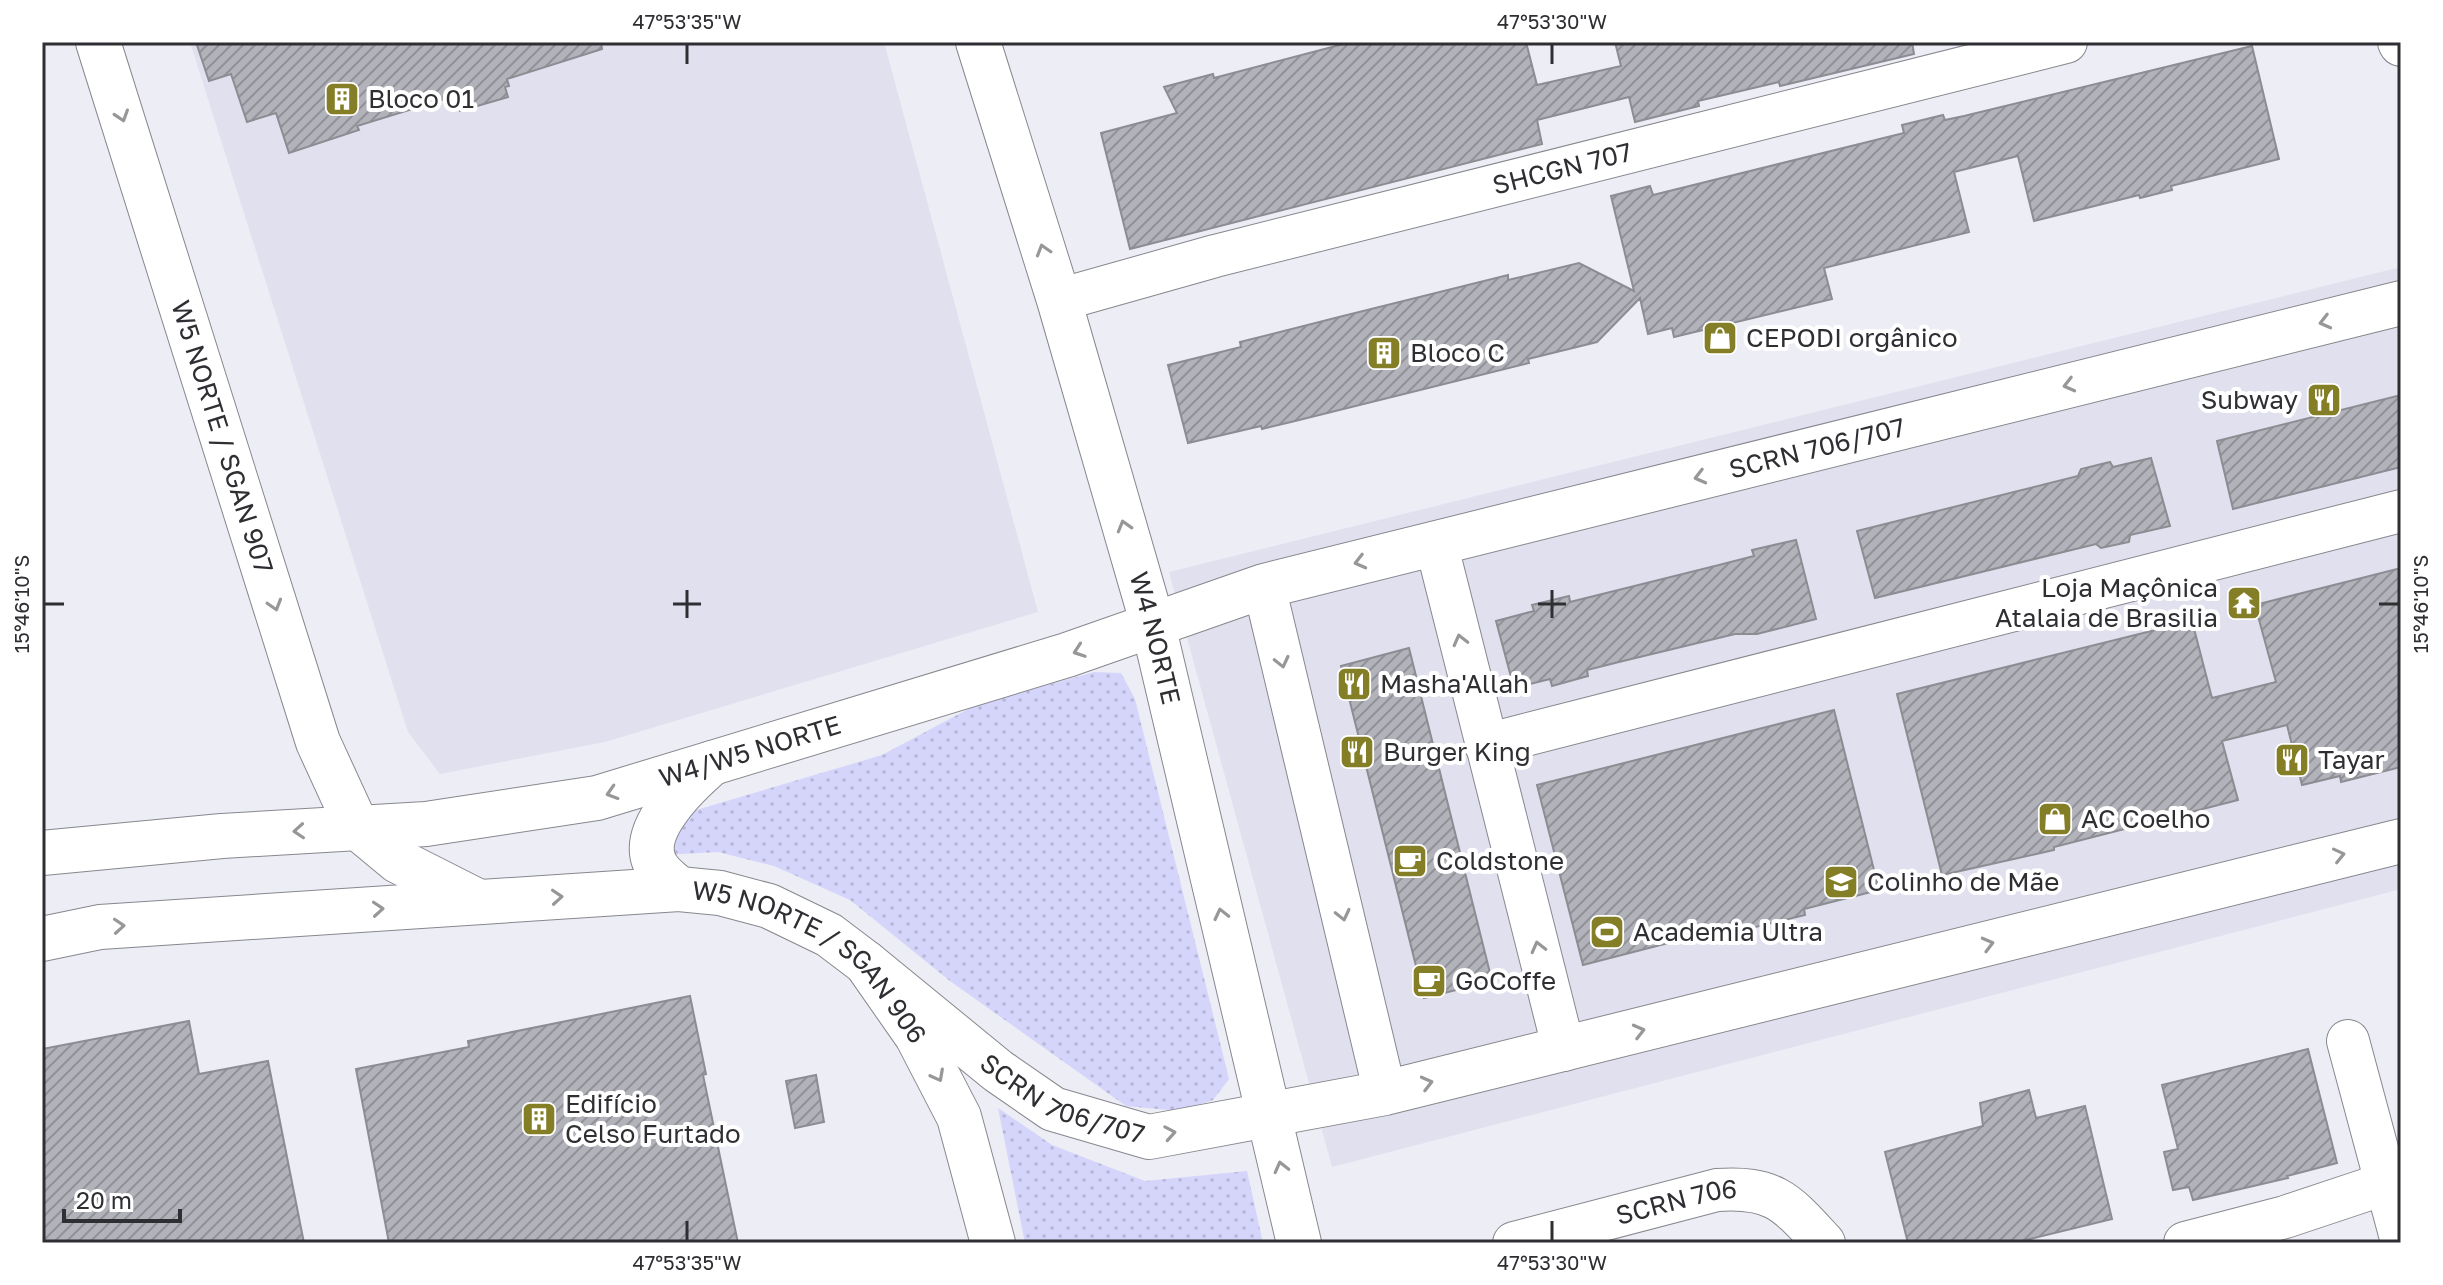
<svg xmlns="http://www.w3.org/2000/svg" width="2443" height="1285" viewBox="0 0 2443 1285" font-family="'Golos Text',sans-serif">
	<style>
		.built { fill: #e0e0ef }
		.grass { fill: url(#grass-dots) }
		.building { fill: url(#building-hatch); stroke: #8c8c93; stroke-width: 2 }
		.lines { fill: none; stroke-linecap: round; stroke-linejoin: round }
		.street-casing { stroke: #87878e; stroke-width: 44 }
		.secondary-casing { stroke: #87878e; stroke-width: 46 }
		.street { stroke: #fff; stroke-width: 42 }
		.secondary { stroke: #fff; stroke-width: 44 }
		.oneway { stroke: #979799 }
		.ticks { fill: none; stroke: #2f2f33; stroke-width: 3 }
		.labels { text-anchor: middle; stroke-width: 8; stroke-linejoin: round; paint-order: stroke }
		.poi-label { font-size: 26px; fill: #2f2f33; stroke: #fff; text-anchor: start }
		.street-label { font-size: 26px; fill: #2f2f33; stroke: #fff }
		.neatline { fill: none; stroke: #2f2f33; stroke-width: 3 }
		.ticks-label { font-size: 20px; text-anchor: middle; fill: #2f2f33 }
	</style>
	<defs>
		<pattern id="grass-dots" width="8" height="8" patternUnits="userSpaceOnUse" patternTransform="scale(2)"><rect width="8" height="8" fill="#d5d5fc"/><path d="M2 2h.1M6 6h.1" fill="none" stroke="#b7b7d8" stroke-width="1.8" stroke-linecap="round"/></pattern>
		<pattern id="building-hatch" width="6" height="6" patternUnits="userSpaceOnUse" patternTransform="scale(2)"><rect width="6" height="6" fill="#b2b2ba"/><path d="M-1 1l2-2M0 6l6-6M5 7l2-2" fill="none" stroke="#919198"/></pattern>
	</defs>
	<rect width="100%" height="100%" fill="#ededf5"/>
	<path class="built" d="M190 42H884L1038 612 605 742 440 774 408 732Z
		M2401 267V889L1332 1167 1169 572Z"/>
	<path class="grass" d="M1094 672 1121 673 1135 699 1229 1079 1213 1100 1179 1111 1126 1106 950 981 850 900 774 866 718 852 662 855 676 816 882 755 974 706Z
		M998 1108 1052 1145 1145 1181 1247 1171 1263 1243H1025Z"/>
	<path class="building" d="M196 42H601L602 49 507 79 509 86 505 87 508 97 460 111 457 101 453 102 451 97 357 126 359 130 289 153 276 113 247 122 231 74 209 81Z
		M1351 42H1526L1537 85 1621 66 1615 42H1912L1914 54 1780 86 1779 82 1698 101 1699 106 1635 122 1629 97 1537 120 1542 144 1130 249 1101 133 1177 113 1164 87 1213 74 1214 78Z
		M2252 46 2279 159 2171 186 2172 190 2140 198 2139 195 2034 221 2018 156 1954 172 1969 232 1824 268 1832 299 1674 337 1672 328 1648 334 1640 298 1597 342 1528 359 1529 363 1291 422 1262 429 1261 426 1188 443 1168 365 1241 347 1240 342 1339 317 1508 275V280L1579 263 1634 291 1611 196 1650 186 1653 195 1904 133 1902 125 1943 115 1945 120 1964 116Z
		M2401 395V467L2233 509 2217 441Z
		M2151 458 2170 526 2130 535 2129 542 2101 548 2096 544 1875 598 1857 531 2078 476 2081 469 2110 462 2113 467Z
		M1796 540 1816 619 1757 634H1735L1623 661 1587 670 1588 676 1552 686 1550 679 1514 688 1496 621 1534 611 1532 605 1569 596 1570 602 1719 565 1754 556 1752 550Z
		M2401 568V767L2341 782 2340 776 2302 785 2287 725 2222 741 2238 800 2054 847V850L1942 875 1897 694 2192 621 2212 698 2276 682 2255 605Z
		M1409 648 1492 981 1424 998 1341 666Z
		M1834 710 1879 890 1804 909 1805 915 1739 931 1738 925 1583 965 1537 785Z
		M690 996 706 1074 703 1075 738 1243H389L356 1069 469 1047 468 1041Z
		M189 1021 199 1074 268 1061 304 1243H42V1049Z
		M2308 1049 2337 1163 2287 1176 2288 1178 2193 1200 2189 1187 2173 1190 2164 1152 2178 1149 2162 1085Z
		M816 1075 824 1122 795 1128 786 1081Z
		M2029 1090 2036 1118 2085 1106 2112 1219 2014 1243H1908L1885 1152 1983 1126 1980 1103Z"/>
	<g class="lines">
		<g class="street-casing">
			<g id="street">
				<path id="s1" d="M1059 300 1215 256 2066 42"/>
				<path d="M1436 543 1564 1050"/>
				<path d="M1264 586 1385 1093"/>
				<path d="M1486 745 2401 511"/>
				<path d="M2348 1041 2401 1238"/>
				<path id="s2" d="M1514 1243 1717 1190C1775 1186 1787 1203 1824 1243"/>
				<path d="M2185 1243 2285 1217 2387 1183"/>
			</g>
		</g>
		<g class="secondary-casing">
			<g id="secondary">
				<path id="s3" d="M98 42 318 742 357 827 398 861 479 902"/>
				<path id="s4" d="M978 42 1059 300 1153 625 1299 1243"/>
				<path d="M2400 42 2401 44"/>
				<path id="s5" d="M42 853 222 836 426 824 597 798 1067 655 1264 586 2401 303"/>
				<path d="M679 889C670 881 658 873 654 861 641 827 689 783 712 763"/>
				<path id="s6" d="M42 939 100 927 679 889 720 893 769 906 829 935 866 963 917 1036 959 1117 993 1243"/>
				<path id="s7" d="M866 963 998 1071 1053 1109 1149 1137 1385 1093 2401 841"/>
			</g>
		</g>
		<use href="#street" class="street"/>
		<use href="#secondary" class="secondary"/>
	</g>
	<defs><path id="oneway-chevron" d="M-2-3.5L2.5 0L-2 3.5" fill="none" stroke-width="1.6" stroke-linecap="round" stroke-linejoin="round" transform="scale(2)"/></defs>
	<g class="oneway">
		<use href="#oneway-chevron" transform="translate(122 116) rotate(72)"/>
		<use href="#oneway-chevron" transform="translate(1043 250) rotate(-107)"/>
		<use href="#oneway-chevron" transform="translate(2325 322) rotate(166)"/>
		<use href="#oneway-chevron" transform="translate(2069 385) rotate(166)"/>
		<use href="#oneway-chevron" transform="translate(1700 477) rotate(166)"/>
		<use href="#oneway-chevron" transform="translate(1124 526) rotate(-106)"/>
		<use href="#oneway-chevron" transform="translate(1360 562) rotate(166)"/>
		<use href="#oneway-chevron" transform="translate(275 605) rotate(73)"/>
		<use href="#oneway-chevron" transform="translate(1460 640) rotate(-104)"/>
		<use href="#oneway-chevron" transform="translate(1079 651) rotate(161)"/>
		<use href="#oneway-chevron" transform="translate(1282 662) rotate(77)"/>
		<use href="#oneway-chevron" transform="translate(612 793) rotate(163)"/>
		<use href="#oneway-chevron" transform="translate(299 831) rotate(176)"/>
		<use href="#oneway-chevron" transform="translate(2339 855) rotate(-13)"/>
		<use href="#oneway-chevron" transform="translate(557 897) rotate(-4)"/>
		<use href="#oneway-chevron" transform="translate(378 909) rotate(-4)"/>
		<use href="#oneway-chevron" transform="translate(1221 914) rotate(-103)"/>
		<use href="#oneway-chevron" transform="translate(1343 915) rotate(77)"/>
		<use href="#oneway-chevron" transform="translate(119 926) rotate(-4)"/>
		<use href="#oneway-chevron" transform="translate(1988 944) rotate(-15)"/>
		<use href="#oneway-chevron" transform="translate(1538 947) rotate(-104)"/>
		<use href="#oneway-chevron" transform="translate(1639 1031) rotate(-14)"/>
		<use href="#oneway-chevron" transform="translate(938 1076) rotate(62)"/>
		<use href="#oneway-chevron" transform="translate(1427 1083) rotate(-14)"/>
		<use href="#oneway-chevron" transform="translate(1170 1133) rotate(-10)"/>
		<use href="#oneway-chevron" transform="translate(1281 1167) rotate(-104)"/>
	</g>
	<path class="ticks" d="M687 44V64M1552 44V64M687 590V618M1552 590V618M44 604H64M673 604H701M1538 604H1566M2379 604H2399M687 1221V1241M1552 1221V1241"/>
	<defs>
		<g id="building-square" transform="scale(1.8)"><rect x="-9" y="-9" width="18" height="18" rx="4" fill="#847f26" stroke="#fff"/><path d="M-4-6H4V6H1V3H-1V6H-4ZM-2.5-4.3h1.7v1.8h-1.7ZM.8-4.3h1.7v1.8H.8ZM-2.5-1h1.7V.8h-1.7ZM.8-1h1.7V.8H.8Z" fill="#fff"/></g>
		<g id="shop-square" transform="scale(1.8)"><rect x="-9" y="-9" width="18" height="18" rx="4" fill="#847f26" stroke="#fff"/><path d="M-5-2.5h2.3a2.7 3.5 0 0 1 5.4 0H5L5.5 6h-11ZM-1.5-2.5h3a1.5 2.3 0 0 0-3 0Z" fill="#fff"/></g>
		<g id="restaurant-square" transform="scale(1.8)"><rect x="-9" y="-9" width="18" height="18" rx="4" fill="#847f26" stroke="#fff"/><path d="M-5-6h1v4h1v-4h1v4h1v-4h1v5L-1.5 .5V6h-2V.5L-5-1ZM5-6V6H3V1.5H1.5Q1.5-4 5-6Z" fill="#fff"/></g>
		<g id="temple-square" transform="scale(1.8)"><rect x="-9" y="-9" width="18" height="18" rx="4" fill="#847f26" stroke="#fff"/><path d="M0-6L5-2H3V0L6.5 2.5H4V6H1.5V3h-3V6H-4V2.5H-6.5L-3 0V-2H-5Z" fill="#fff"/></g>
		<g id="cafe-square" transform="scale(1.8)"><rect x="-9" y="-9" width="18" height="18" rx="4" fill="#847f26" stroke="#fff"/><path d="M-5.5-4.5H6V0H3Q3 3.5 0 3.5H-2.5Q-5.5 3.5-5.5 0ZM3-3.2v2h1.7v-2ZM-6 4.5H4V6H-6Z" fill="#fff"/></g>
		<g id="school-square" transform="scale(1.8)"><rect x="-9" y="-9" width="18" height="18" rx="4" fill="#847f26" stroke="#fff"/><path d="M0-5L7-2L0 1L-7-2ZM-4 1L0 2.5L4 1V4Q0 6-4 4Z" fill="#fff"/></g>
		<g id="stadium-square" transform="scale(1.8)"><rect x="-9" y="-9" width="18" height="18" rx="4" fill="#847f26" stroke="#fff"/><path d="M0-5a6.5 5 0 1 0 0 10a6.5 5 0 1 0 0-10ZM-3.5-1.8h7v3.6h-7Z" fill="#fff"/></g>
	</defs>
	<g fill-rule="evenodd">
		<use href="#building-square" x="342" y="99"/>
		<use href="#shop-square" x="1720" y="338"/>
		<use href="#building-square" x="1384" y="353"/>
		<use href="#restaurant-square" x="2324" y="400"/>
		<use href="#temple-square" x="2244" y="603"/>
		<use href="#restaurant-square" x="1354" y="684"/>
		<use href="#restaurant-square" x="1357" y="752"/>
		<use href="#restaurant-square" x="2292" y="760"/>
		<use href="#shop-square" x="2055" y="819"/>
		<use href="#cafe-square" x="1410" y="861"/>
		<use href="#school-square" x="1841" y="882"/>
		<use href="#stadium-square" x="1607" y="932"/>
		<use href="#cafe-square" x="1429" y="981"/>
		<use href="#building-square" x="539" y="1119"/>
	</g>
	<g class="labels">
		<g class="poi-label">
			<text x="368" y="108">Bloco 01</text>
			<text x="1746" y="347">CEPODI orgânico</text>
			<text x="1410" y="362">Bloco C</text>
			<text x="2298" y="409" text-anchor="end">Subway</text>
			<text x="2218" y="597" text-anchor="end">Loja Maçônica<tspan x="2218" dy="30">Atalaia de Brasilia</tspan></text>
			<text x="1380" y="693">Masha'Allah</text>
			<text x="1383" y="761">Burger King</text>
			<text x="2318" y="769">Tayar</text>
			<text x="2081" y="828">AC Coelho</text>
			<text x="1436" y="870">Coldstone</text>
			<text x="1867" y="891">Colinho de Mãe</text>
			<text x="1633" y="941">Academia Ultra</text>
			<text x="1455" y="990">GoCoffe</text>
			<text x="565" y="1113">Edifício<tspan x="565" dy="30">Celso Furtado</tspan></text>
		</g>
		<g class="street-label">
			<text dy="9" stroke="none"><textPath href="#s1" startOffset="520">SHCGN 707</textPath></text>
			<text dy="9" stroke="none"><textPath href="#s3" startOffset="414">W5 NORTE / SGAN 907</textPath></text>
			<text dy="9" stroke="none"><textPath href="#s5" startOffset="1828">SCRN 706/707</textPath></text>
			<text dy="9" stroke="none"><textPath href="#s4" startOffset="622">W4 NORTE</textPath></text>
			<text dy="9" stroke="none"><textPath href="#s5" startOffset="718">W4/W5 NORTE</textPath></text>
			<text dy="9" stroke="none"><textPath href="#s6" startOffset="796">W5 NORTE / SGAN 906</textPath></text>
			<text dy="9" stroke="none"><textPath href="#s7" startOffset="242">SCRN 706/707</textPath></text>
			<text dy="9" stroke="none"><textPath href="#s2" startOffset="168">SCRN 706</textPath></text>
		</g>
	</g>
	<rect width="2443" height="1285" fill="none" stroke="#ffffff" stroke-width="88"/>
	<path d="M64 1209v12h116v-12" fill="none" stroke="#2f2f33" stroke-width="4"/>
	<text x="76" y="1209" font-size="24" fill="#2f2f33" stroke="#ffffff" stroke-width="6" paint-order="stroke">20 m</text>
	<rect x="44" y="44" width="2355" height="1197" class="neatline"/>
	<g class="ticks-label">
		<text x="687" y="29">47°53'35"W</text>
		<text x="1552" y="29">47°53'30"W</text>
		<text transform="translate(22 604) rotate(-90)" y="7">15°46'10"S</text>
		<text transform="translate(2421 604) rotate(-90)" y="7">15°46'10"S</text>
		<text x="687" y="1270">47°53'35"W</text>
		<text x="1552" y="1270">47°53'30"W</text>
	</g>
</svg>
